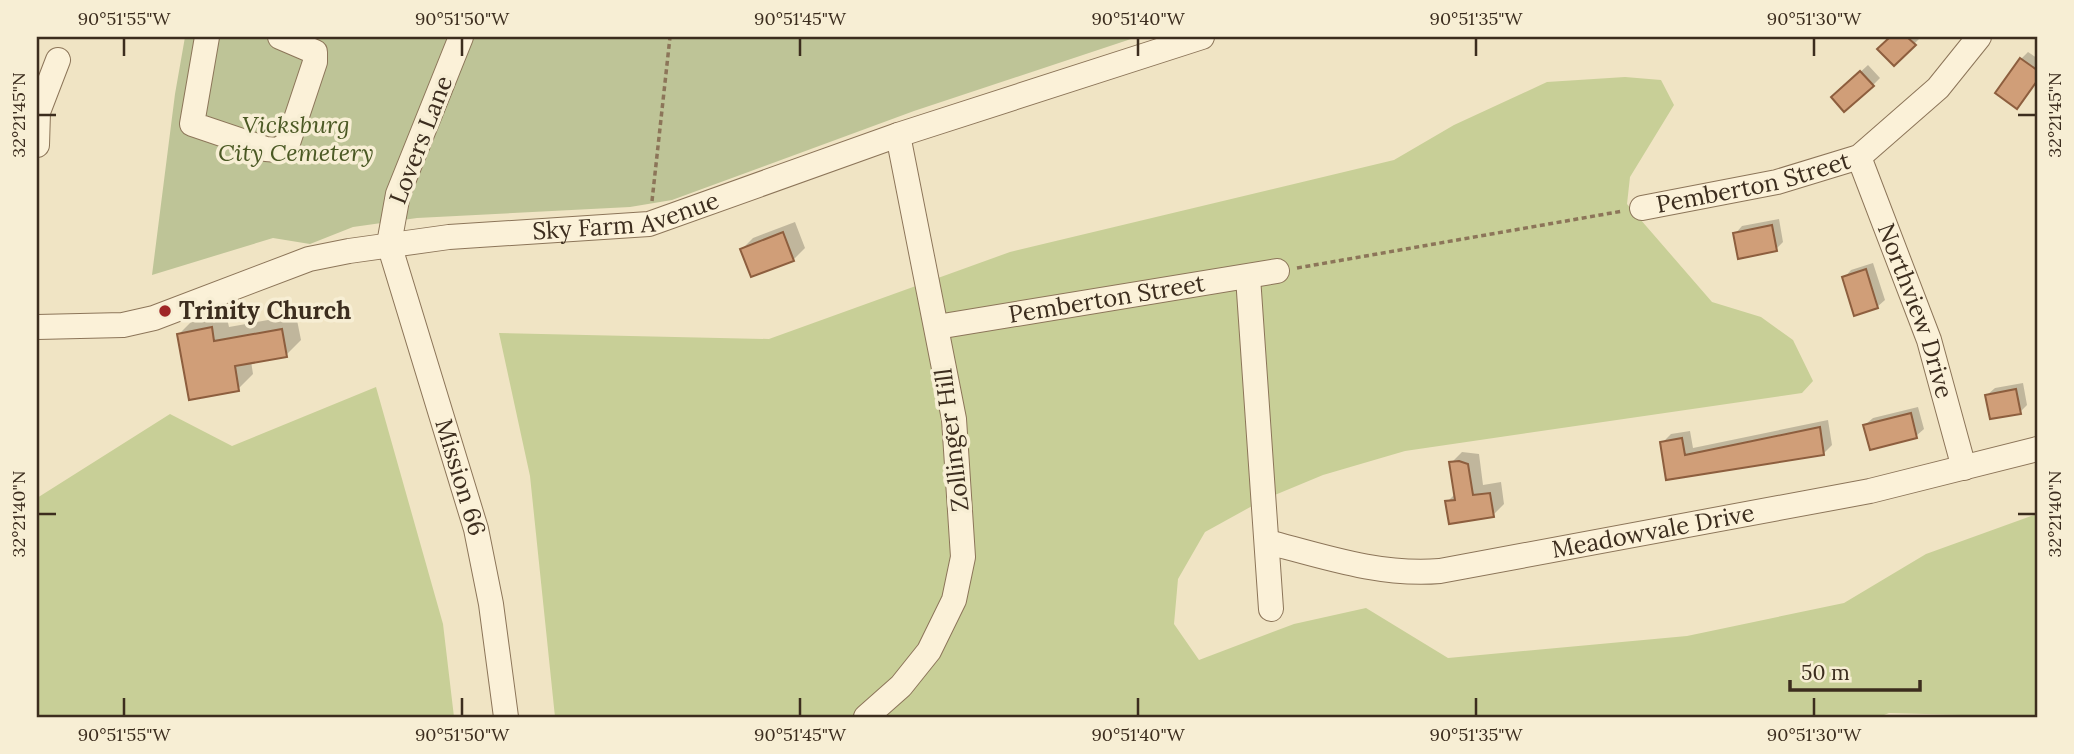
<svg xmlns="http://www.w3.org/2000/svg" width="2074" height="754" viewBox="0 0 2074 754" font-family="Lora,serif">
	<style>
		.green { fill: #c8cf97 }
		.cemetery { fill: #bec497 }
		.shadow { fill: #0003 }
		.building { fill: #d09e78; stroke: #8d5e3e; stroke-width: 2 }
		.lines { fill: none; stroke-linecap: round; stroke-linejoin: round }
		.minor-casing { stroke: #8c7559; stroke-width: 26 }
		.path { stroke: #8c7559; stroke-width: 3.5; stroke-dasharray: 5 3.5; stroke-linecap: butt }
		.minor { stroke: #fbf1d8; stroke-width: 24 }
		.ticks { fill: none; stroke: #3c2d1e; stroke-width: 2.5 }
		.poi-dot { fill: #9f2626; stroke: #f7eed4; stroke-width: 2.5 }
		.labels { text-anchor: middle; stroke-width: 7; stroke-linejoin: round; paint-order: stroke }
		.park-label { font-size: 24px; font-style: italic; fill: #4b5924; stroke: #f7eed4 }
		.street-label { font-size: 24px; fill: #3c2d1e; stroke: #f7eed4 }
		.poi-label { font-size: 24px; font-weight: bold; fill: #3c2d1e; stroke: #f7eed4; text-anchor: start }
		.neatline { fill: none; stroke: #3c2d1e; stroke-width: 2.5 }
		.ticks-label { font-size: 18px; text-anchor: middle; fill: #3c2d1e }
	</style>
	<rect width="100%" height="100%" fill="#f0e4c4"/>
	<path class="green" d="M1625 77 1661 80 1674 105 1630 177 1627 204 1712 302 1761 317 1793 340 1813 381 1802 393 1405 451 1323 475 1263 500 1205 532 1178 579 1174 624 1199 660 1294 624 1366 608 1448 658 1687 636 1844 603 1926 554 2037 514V717L1889 713 1879 717H555L530 476 499 333 769 339 1010 252 1394 160 1454 125 1547 82Z
		M376 387 443 624 454 717H37V498L170 414 232 446Z"/>
	<path class="cemetery" d="M185 37H1137L914 111 672 200 630 207 417 218 353 227 310 244 273 238 152 275 175 94Z"/>
	<path class="shadow" d="M1892 37H1921L1894 64 1880 49Z
		M2028 52 2037 58V81L2017 107 2021 59Z
		M1868 65 1880 78 1873 85 1841 90Z
		M1779 219 1783 242 1776 249 1735 234 1742 226Z
		M795 222 805 248 794 259 752 275 742 249 753 238Z
		M1873 263 1885 300 1877 307 1844 278 1851 270Z
		M226 314 229 327 296 315 301 340 286 355 251 361 253 374 238 389 179 334 194 319Z
		M2023 383 2027 405 2020 412 1987 395 1995 388Z
		M1918 407 1924 429 1916 436 1865 425 1873 418Z
		M1828 420 1832 445 1823 454 1668 478 1662 443 1671 434 1690 431 1693 448Z
		M1462 452 1479 454 1483 485 1501 482 1504 504 1493 515 1447 502 1456 493 1451 463Z"/>
	<path class="building" d="M1890 37H1907L1916 45 1894 66 1877 49Z
		M2020 58 2037 70V81L2017 109 1995 93Z
		M1860 71 1874 86 1844 112 1831 97Z
		M1772 225 1777 251 1738 259 1733 233Z
		M783 232 794 261 751 277 740 249Z
		M1866 269 1878 308 1854 316 1842 277Z
		M212 327 214 341 282 329 287 357 235 366 239 391 189 400 177 334Z
		M2016 389 2021 414 1990 419 1985 395Z
		M1911 413 1917 438 1870 450 1863 425Z
		M1820 427 1824 455 1666 480 1660 442 1682 438 1685 455Z
		M1459 461 1468 464 1473 495 1490 493 1494 517 1449 524 1445 501 1455 500 1449 462Z"/>
	<g class="lines">
		<g class="minor-casing">
			<g id="minor">
				<path d="M207 37 192 124 266 149 278 150 288 143 315 62V52L280 37"/>
				<path id="s1" d="M461 37 398 194 389 244 476 529 491 604 506 717"/>
				<path d="M37 145 38 112 58 60"/>
				<path id="s2" d="M1859 157 1929 340 1964 468"/>
				<path id="s3" d="M1642 208 1777 182 1859 157 1938 88 1979 37"/>
				<path d="M1248 277 1271 609"/>
				<path id="s4" d="M37 327 123 325 154 318 309 259 349 251 449 237 649 224 898 135 1202 37"/>
				<path id="s5" d="M937 327 1277 271"/>
				<path id="s6" d="M1268 542C1325 557 1381 576 1440 571L1870 491 2037 449"/>
				<path d="M866 717 901 686 929 651 954 600 963 557 954 419 898 135"/>
			</g>
		</g>
		<path class="path" d="M652 201 670 37
			M1297 268 1623 211"/>
		<use href="#minor" class="minor"/>
	</g>
	<path class="ticks" d="M124 38V56M462 38V56M800 38V56M1138 38V56M1476 38V56M1814 38V56M38 115H56M2018 115H2036M38 514H56M2018 514H2036M124 698V716M462 698V716M800 698V716M1138 698V716M1476 698V716M1814 698V716"/>
	<circle class="poi-dot" cx="165" cy="311" r="7"/>
	<g class="labels">
		<g class="park-label">
			<text x="296" y="133">Vicksburg<tspan x="296" dy="28">City Cemetery</tspan></text>
		</g>
		<g class="street-label">
			<text transform="translate(421 140) rotate(-69)" y="8">Lovers Lane</text>
			<text dy="8" stroke="none"><textPath href="#s3" startOffset="114">Pemberton Street</textPath></text>
			<text dy="8" stroke="none"><textPath href="#s4" startOffset="604">Sky Farm Avenue</textPath></text>
			<text dy="8" stroke="none"><textPath href="#s5" startOffset="172">Pemberton Street</textPath></text>
			<text dy="8" stroke="none"><textPath href="#s2" startOffset="164">Northview Drive</textPath></text>
			<text transform="translate(952 440) rotate(-97)" y="8">Zollinger Hill</text>
			<text dy="8" stroke="none"><textPath href="#s1" startOffset="464">Mission 66</textPath></text>
			<text dy="8" stroke="none"><textPath href="#s6" startOffset="392">Meadowvale Drive</textPath></text>
		</g>
		<g class="poi-label">
			<text x="179" y="319">Trinity Church</text>
		</g>
	</g>
	<rect width="2074" height="754" fill="none" stroke="#f7eed4" stroke-width="77"/>
	<path d="M1790 680v10h130v-10" fill="none" stroke="#3c2d1e" stroke-width="3.5"/>
	<text x="1801" y="680" font-size="21" fill="#3c2d1e" stroke="#f7eed4" stroke-width="5" paint-order="stroke">50 m</text>
	<rect x="38" y="38" width="1998" height="678" class="neatline"/>
	<g class="ticks-label">
		<text x="124" y="25">90°51'55"W</text>
		<text x="462" y="25">90°51'50"W</text>
		<text x="800" y="25">90°51'45"W</text>
		<text x="1138" y="25">90°51'40"W</text>
		<text x="1476" y="25">90°51'35"W</text>
		<text x="1814" y="25">90°51'30"W</text>
		<text transform="translate(19 115) rotate(-90)" y="6">32°21'45"N</text>
		<text transform="translate(2055 115) rotate(-90)" y="6">32°21'45"N</text>
		<text transform="translate(19 514) rotate(-90)" y="6">32°21'40"N</text>
		<text transform="translate(2055 514) rotate(-90)" y="6">32°21'40"N</text>
		<text x="124" y="741">90°51'55"W</text>
		<text x="462" y="741">90°51'50"W</text>
		<text x="800" y="741">90°51'45"W</text>
		<text x="1138" y="741">90°51'40"W</text>
		<text x="1476" y="741">90°51'35"W</text>
		<text x="1814" y="741">90°51'30"W</text>
	</g>
</svg>
